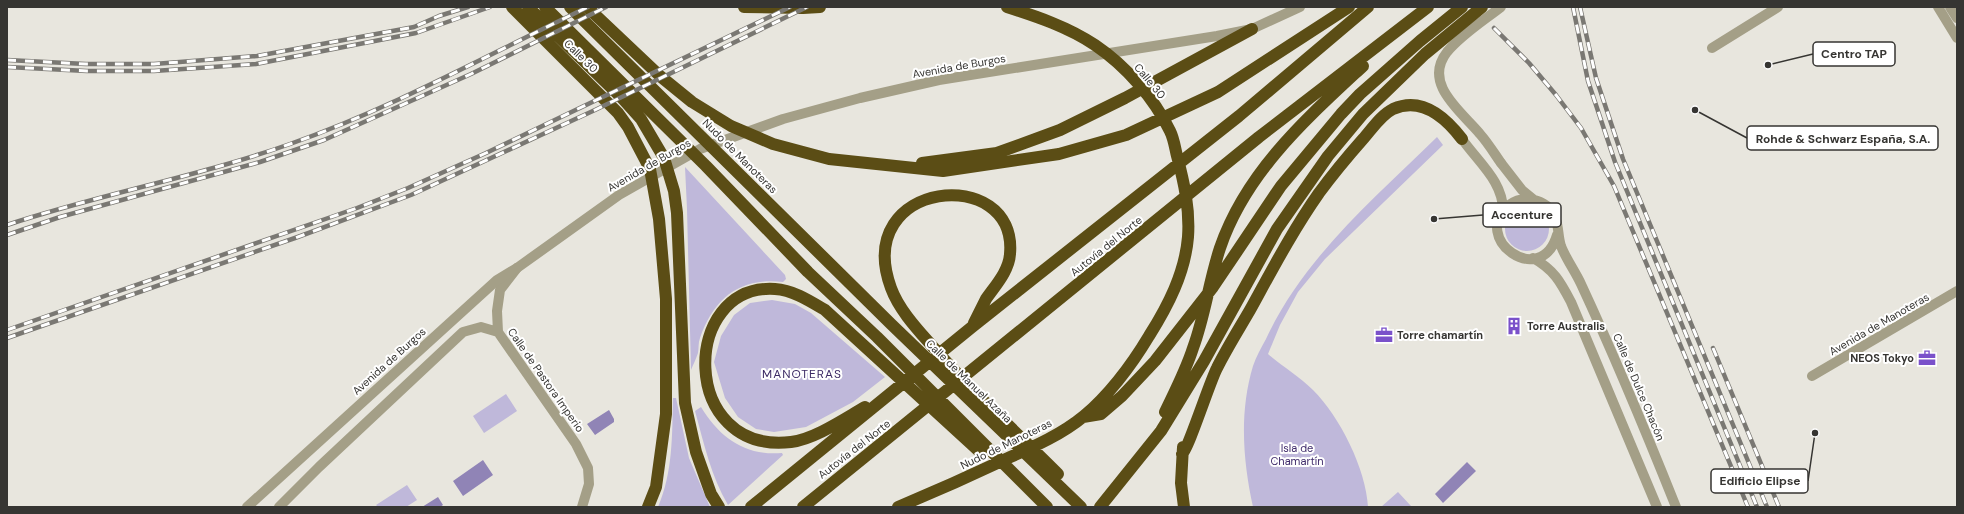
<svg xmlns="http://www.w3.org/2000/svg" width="1964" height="514" viewBox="0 0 1964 514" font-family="'DM Sans',sans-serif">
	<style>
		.green { fill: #bfb8da }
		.water { fill: #9084b6 }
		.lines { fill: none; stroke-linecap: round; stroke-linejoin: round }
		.minor { stroke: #a49f87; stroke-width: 10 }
		.tertiary { stroke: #a49f87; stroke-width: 10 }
		.motorway { stroke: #5b4d15; stroke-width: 12 }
		.rail-casing { stroke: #7a7873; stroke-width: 4.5 }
		.rail { stroke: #fff; stroke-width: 3; stroke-dasharray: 9; stroke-linecap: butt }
		.labels { text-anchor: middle; stroke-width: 4; stroke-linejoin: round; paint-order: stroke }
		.street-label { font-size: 11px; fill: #363532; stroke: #fff }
		.poi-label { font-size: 11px; font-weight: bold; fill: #363532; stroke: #fff; text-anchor: start }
		.park-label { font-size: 11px; fill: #402c6b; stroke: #fff }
		.neighbourhood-label { font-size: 12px; letter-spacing: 1px; fill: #3c2a65; stroke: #fff }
		.leader { fill: none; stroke: #363532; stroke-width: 1.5 }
		.callout-dot { fill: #363532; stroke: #fff; stroke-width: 1.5 }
		.callout { fill: #fff; stroke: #363532; stroke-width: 1.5 }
		.callout-label { font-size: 12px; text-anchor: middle; font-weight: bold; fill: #363532 }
	</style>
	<rect width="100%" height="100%" fill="#e8e6de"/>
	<path class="green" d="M1437 137 1443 145 1325 259 1298 292 1280 325 1268 354C1282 366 1300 377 1313 390 1340 417 1366 469 1368 507H1253C1243 461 1239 413 1253 366 1256 357 1261 348 1266 339 1304 257 1374 199 1437 137Z
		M685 167 785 275 786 279 783 282C740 277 714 298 700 338 698 343 699 348 698 353 696 359 693 365 691 370L687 209Z
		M1505 229a22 22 0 1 1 44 0a22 22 0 1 1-44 0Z
		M772 300 795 304 811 313 885 377 853 402 806 427 774 432 756 429 738 417 725 398 714 362 721 336 734 315 750 303Z
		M506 394 517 411 484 433 473 416Z
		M673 398H676L689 458 710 507H658C673 472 672 436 673 398Z
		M701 407C720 438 745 456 782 453L783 455 728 505C711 476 704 444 695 411Z
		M407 485 417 500 406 507H378L376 505Z
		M1398 492 1411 506 1409 507H1381Z"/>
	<path class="water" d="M609 410 614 419V422L595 435 587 424Z
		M483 460 493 475 463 496 453 481Z
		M1467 462 1476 471 1443 503 1435 494Z
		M438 497 443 505 440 507H422Z"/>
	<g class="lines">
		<path class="minor" d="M1938 7 1957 38
			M1950 7 1957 18
			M1712 48 1778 7
			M1462 139C1478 162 1504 182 1503 212
			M1501 163 1522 190 1533 199
			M1557 235C1541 290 1469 238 1509 205 1525 193 1550 200 1556 220 1559 229 1558 237 1561 246 1566 259 1575 271 1581 284 1615 357 1646 432 1676 507
			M1533 258C1554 270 1560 281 1571 302L1657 507
			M517 268 500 290 497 311 498 332 576 444 588 468 589 484 582 507
			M1812 376 1957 291
			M279 507 319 467 463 332 481 327 498 332"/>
		<path class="tertiary" d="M1501 7C1483 21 1461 35 1447 52 1422 84 1462 112 1480 134 1488 143 1494 153 1501 163
			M247 507 497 280 517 268 619 195 700 149 783 119 860 98 939 80 1217 36 1252 29 1300 7"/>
		<path class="motorway" d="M512 7 618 113 628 127 650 169 659 219 666 299V414L656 487 648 507
			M528 7 623 99 641 119 664 158 674 191 677 213 685 403 696 452 711 494 719 507
			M545 7 706 166 808 272 877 337 1047 507
			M570 7 891 324 1081 507
			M587 7 660 76 692 102 731 126 773 144 829 159 943 171 1059 154 1126 135 1218 92 1349 7
			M744 7 803 8 820 7
			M922 163 997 153 1060 130 1125 98 1252 29
			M974 323C978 315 982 307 986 299 995 286 1009 271 1010 254 1018 164 851 179 891 288 899 310 918 330 933 347 972 392 1016 432 1058 474
			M865 407C844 419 815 439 791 442 679 455 680 283 775 289 793 290 810 301 825 310L979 451
			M1165 412C1175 391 1186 370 1193 348 1205 316 1209 281 1220 248 1246 172 1306 119 1363 66
			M1083 417 1101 414 1122 396 1155 361 1213 287 1281 186 1341 114 1360 94 1420 41 1462 7
			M1183 447 1181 483 1184 507
			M1182 454C1188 450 1210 381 1217 368 1227 348 1239 329 1250 310 1272 270 1293 230 1319 193 1333 174 1348 156 1363 139 1372 129 1381 115 1393 109 1422 96 1446 118 1462 139
			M751 507 972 327 1239 116 1368 7
			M803 507 1259 137 1428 7
			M898 507C934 492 970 476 1006 459 1033 447 1061 435 1084 416 1111 393 1131 366 1149 336 1168 306 1185 273 1188 237 1190 209 1184 182 1177 156 1175 148 1174 139 1170 131 1154 98 1126 66 1095 45 1068 27 1038 17 1007 7
			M1100 507 1161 431 1204 361 1277 229 1328 156 1363 114 1425 54 1482 7"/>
		<g class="rail-casing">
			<path id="rail" d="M1573 7 1588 81 1615 162 1757 507
				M1580 7 1596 78 1623 159 1767 507
				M1494 28 1529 63 1556 95 1581 128 1614 186 1748 507
				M7 60 86 64H154L257 56 414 27 439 16 468 7
				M7 67 87 71H154L256 64 416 33 490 7
				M7 225C100 194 197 177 290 144 393 108 489 54 588 7
				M7 235 60 217 260 162 324 140 471 74 606 7
				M7 330 357 208 408 188 486 153 790 7
				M7 338 295 238 411 195 595 110 807 7
				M1713 348 1779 507"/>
		</g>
		<use href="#rail" class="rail"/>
	</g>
	<defs>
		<g id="building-bare" transform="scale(1.38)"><path d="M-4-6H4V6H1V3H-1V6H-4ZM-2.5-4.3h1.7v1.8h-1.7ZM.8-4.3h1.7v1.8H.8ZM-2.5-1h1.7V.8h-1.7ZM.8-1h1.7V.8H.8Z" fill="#7a51ca" stroke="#fff" stroke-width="2.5" paint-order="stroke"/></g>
		<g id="office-bare" transform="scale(1.38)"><path d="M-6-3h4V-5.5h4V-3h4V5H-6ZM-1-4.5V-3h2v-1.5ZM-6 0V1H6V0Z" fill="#7a51ca" stroke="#fff" stroke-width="2.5" paint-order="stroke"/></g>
	</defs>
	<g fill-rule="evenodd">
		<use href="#building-bare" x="1514" y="326"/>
		<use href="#office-bare" x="1384" y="335"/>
		<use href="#office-bare" x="1927" y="358"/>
	</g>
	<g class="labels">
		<g class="street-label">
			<text transform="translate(581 56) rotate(44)" y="4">Calle 30</text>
			<text transform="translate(959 66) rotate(-10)" y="4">Avenida de Burgos</text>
			<text transform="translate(1150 81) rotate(50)" y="4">Calle 30</text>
			<text transform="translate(740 156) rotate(45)" y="4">Nudo de Manoteras</text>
			<text transform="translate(649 165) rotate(-30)" y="4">Avenida de Burgos</text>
			<text transform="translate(1106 246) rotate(-39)" y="4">Autovía del Norte</text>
			<text transform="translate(1879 324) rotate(-30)" y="4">Avenida de Manoteras</text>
			<text transform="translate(389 361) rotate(-42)" y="4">Avenida de Burgos</text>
			<text transform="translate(546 380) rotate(55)" y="4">Calle de Pastora Imperio</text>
			<text transform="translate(969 381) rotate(44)" y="4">Calle de Manuel Azaña</text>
			<text transform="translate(1639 387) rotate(67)" y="4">Calle de Dulce Chacón</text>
			<text transform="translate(1006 444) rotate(-26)" y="4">Nudo de Manoteras</text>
			<text transform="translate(854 449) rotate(-38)" y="4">Autovía del Norte</text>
		</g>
		<g class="poi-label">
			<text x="1527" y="330">Torre Australis</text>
			<text x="1397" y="339">Torre chamartín</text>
			<text x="1914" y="362" text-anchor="end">NEOS Tokyo</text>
		</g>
		<g class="park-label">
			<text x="1297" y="452">Isla de<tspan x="1297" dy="13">Chamartín</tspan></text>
		</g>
		<g class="neighbourhood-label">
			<text x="802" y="378">MANOTERAS</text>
		</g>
	</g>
	<path class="leader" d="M1768 65L1813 54M1695 110L1747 138M1434 219L1483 215M1815 433L1808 481"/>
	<g class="callout-dot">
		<circle cx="1768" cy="65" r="4"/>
		<circle cx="1695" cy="110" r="4"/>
		<circle cx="1434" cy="219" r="4"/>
		<circle cx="1815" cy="433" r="4"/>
	</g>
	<g class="callout">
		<rect x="1813" y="42" width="82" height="24" rx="4"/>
		<rect x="1747" y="126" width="191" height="24" rx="4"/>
		<rect x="1483" y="203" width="78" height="24" rx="4"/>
		<rect x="1711" y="469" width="97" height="24" rx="4"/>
	</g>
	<g class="callout-label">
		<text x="1854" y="58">Centro TAP</text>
		<text x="1843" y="143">Rohde &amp; Schwarz España, S.A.</text>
		<text x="1522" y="219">Accenture</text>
		<text x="1760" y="485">Edificio Elipse</text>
	</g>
	<rect width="1964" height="514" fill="none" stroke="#363532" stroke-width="16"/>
</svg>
